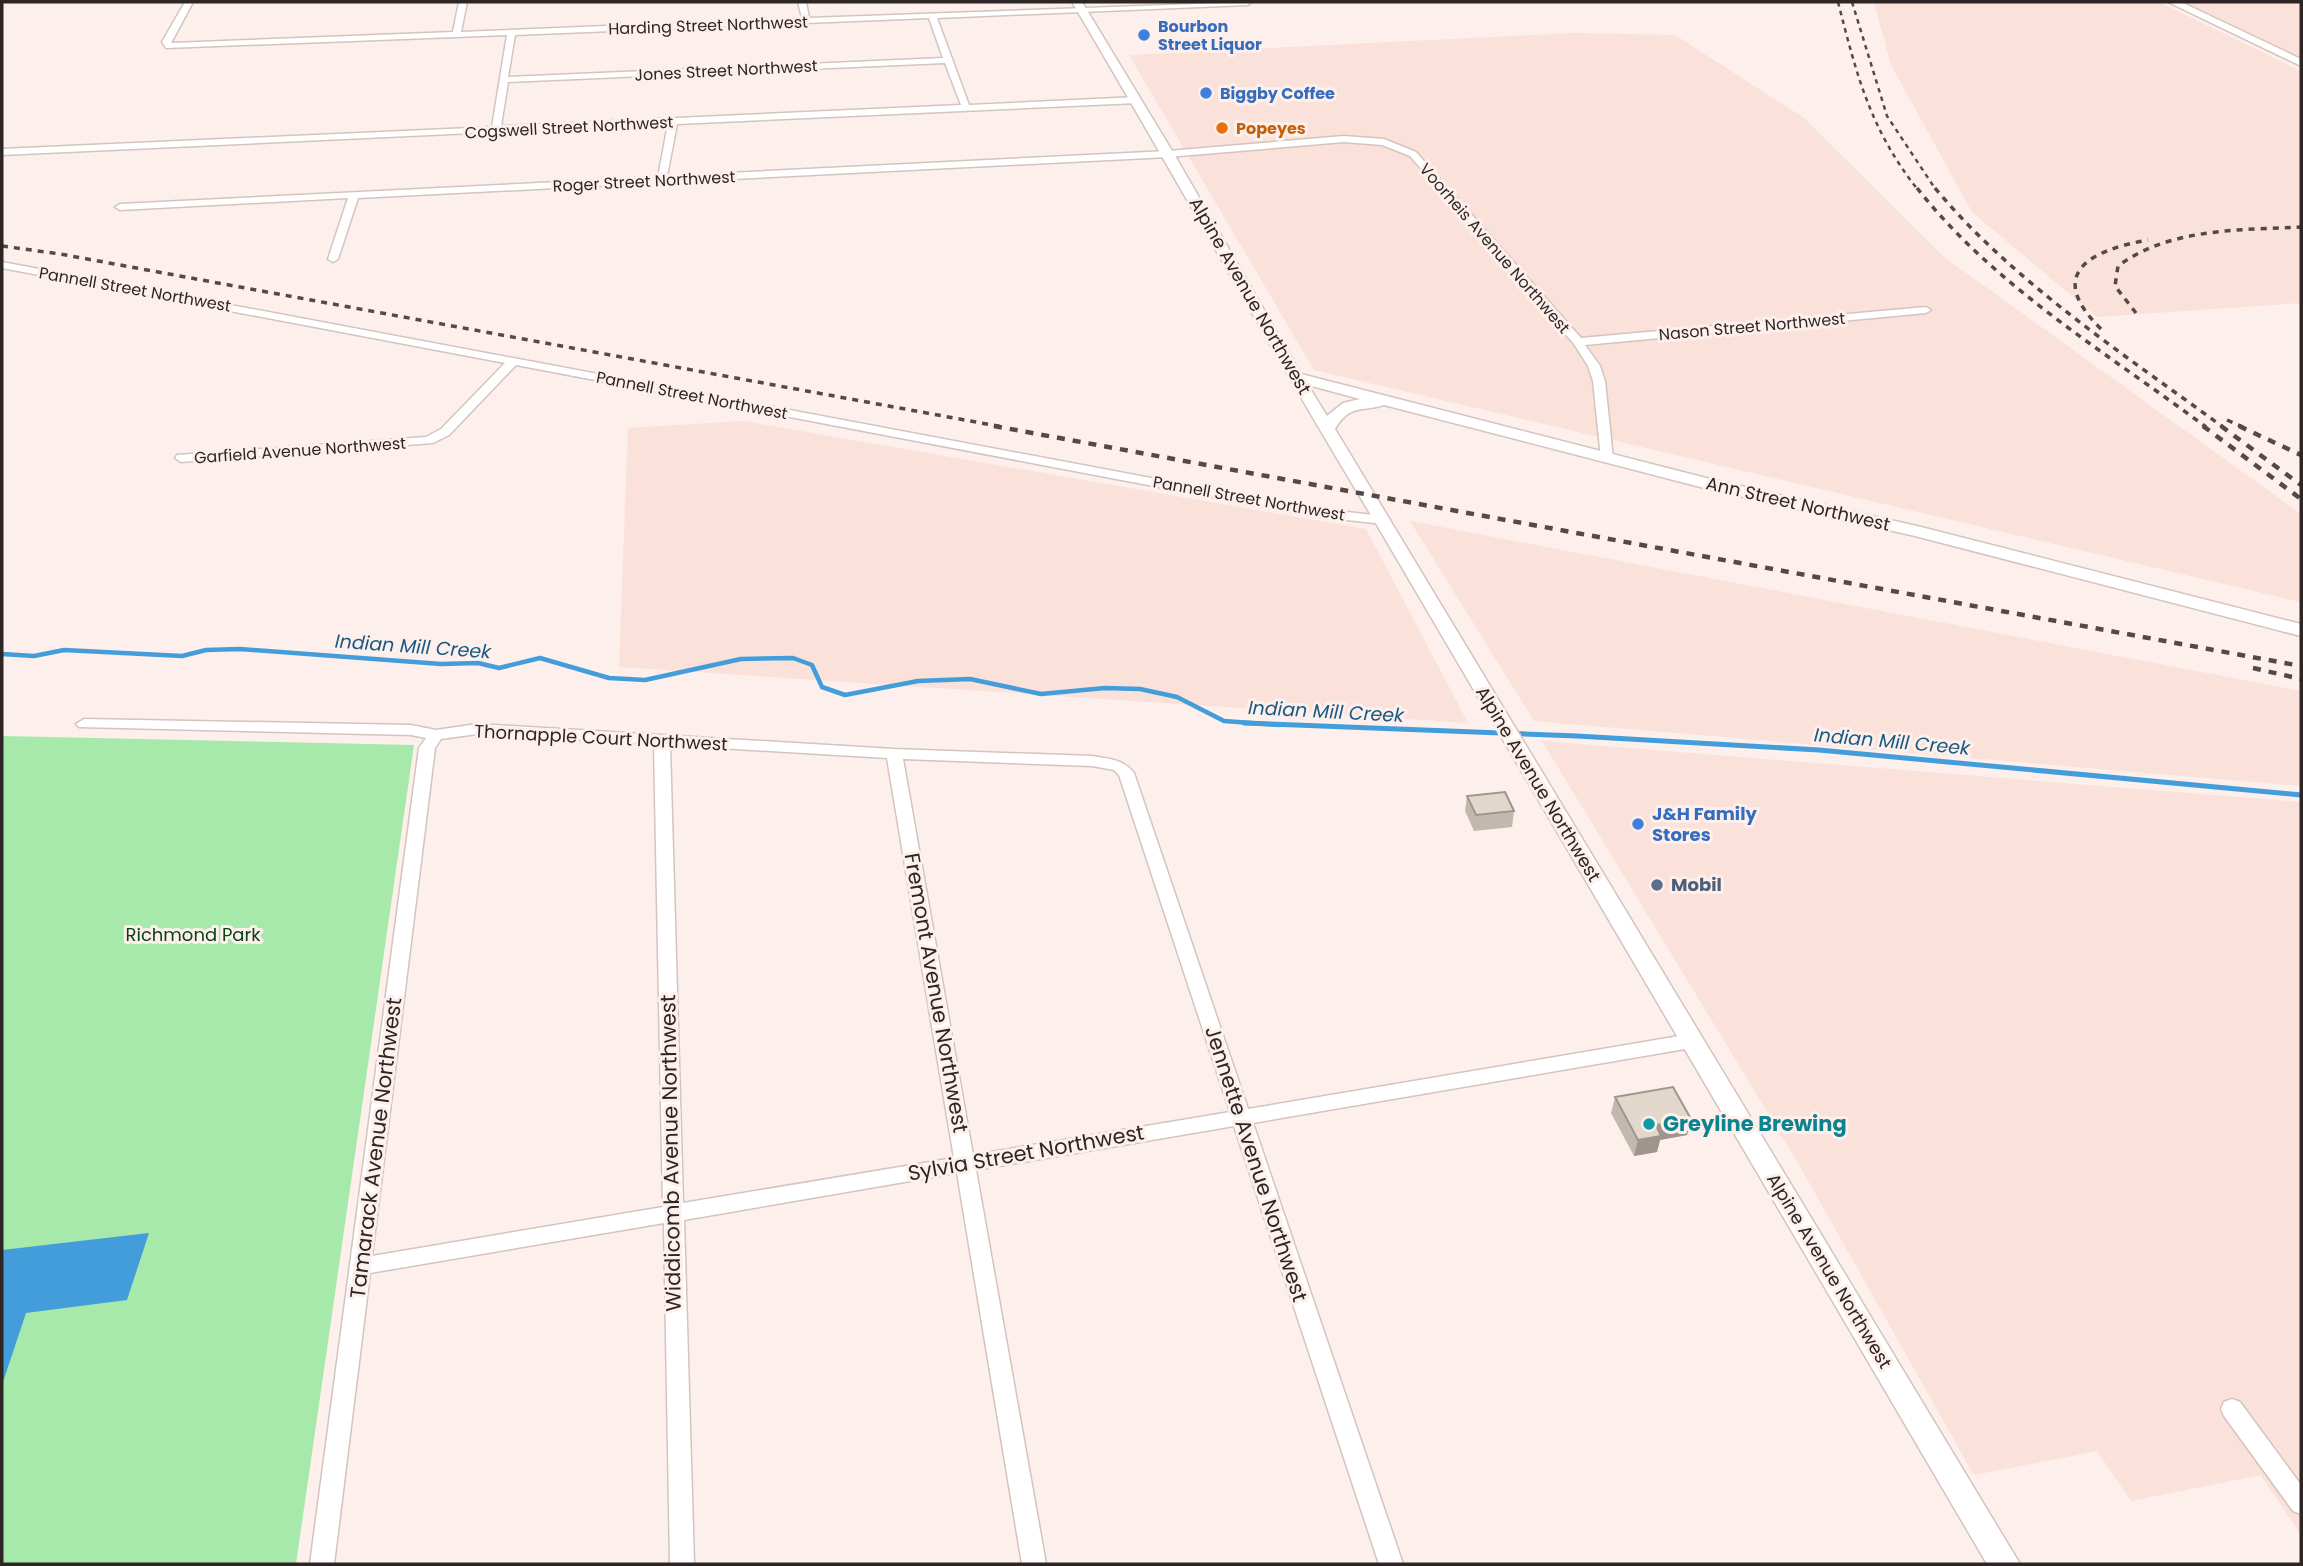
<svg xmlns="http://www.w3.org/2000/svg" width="2303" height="1566" viewBox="0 0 2303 1566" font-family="Poppins,sans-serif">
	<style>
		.built { fill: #fae1d9 }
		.green { fill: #a7e9ab }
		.water { fill: #439ddb }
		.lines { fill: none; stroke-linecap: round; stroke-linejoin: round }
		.stream-far1 { stroke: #439ddb; stroke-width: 4.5 }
		.stream { stroke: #439ddb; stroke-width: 5 }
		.street-casing { stroke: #d4c4be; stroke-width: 3 }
		.secondary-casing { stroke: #d4c4be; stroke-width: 3 }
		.street { fill: #fff; fill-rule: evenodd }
		.secondary { fill: #fff; fill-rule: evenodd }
		.rail-far2 { stroke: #534a48; stroke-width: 2.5; stroke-dasharray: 4.5 4.5; stroke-linecap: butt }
		.rail-far1 { stroke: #534a48; stroke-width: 3.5; stroke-dasharray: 6 6; stroke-linecap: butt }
		.rail { stroke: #534a48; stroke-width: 4.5; stroke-dasharray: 8 8; stroke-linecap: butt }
		.wall { fill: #c2b9ae }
		.shaded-wall { fill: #9e968d }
		.building { fill: #e1d7ca; stroke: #9e968d; stroke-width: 2 }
		.shop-dot { fill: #3f7fe0; stroke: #fdefeb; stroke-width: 2.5 }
		.food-dot { fill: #e8710a; stroke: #fdefeb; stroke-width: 2.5 }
		.service-dot { fill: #5c6f8a; stroke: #fdefeb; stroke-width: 2.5 }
		.culture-dot { fill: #0f9aa8; stroke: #fdefeb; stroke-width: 2.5 }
		.labels { text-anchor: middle; stroke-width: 6; stroke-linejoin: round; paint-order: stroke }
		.far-street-label { font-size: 16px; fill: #2d2624; stroke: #fdefeb }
		.far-shop-label { font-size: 16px; font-weight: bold; fill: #366cbe; stroke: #fdefeb; text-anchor: start }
		.far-food-label { font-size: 16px; font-weight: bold; fill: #c56008; stroke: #fdefeb; text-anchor: start }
		.street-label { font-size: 18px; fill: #2d2624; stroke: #fdefeb }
		.shop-label { font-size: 18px; font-weight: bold; fill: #366cbe; stroke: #fdefeb; text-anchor: start }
		.service-label { font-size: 18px; font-weight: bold; fill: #4e5e75; stroke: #fdefeb; text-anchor: start }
		.park-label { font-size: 18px; fill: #084114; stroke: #fdefeb }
		.water-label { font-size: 19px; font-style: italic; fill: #185a83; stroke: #fdefeb }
		.near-street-label { font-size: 21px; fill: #2d2624; stroke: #fdefeb }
		.near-culture-label { font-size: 21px; font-weight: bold; fill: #0d838f; stroke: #fdefeb; text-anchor: start }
	</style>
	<rect width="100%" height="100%" fill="#fdefeb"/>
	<path class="built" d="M1874 2H2159L2301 71V303L2097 317 1972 212 1891 65Z
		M2184 2H2301V58Z
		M1573 33 1675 35 1804 118 1944 257 2301 514V602L1314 370 1129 55Z
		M743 421 1366 529 1468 723 619 667 628 428Z
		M1410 521 2301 691V786L1534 721Z
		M1542 741 2301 802V1535L2261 1475 2131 1501 2097 1451 1974 1475 1794 1156Z"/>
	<path class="green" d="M2 736 414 745 296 1564H2Z"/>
	<path class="water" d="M149 1233 127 1300 26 1313 2 1385V1250Z"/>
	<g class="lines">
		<path class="stream-far1" d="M2 654 34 656 64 650 182 656 206 650 240 649 441 664 478 663 499 668 540 658 609 678 645 680 741 659 793 658 812 665 822 687 845 695 918 681 970 679 1041 694 1105 688 1140 689 1177 697 1224 721 1280 725"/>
		<path class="stream" d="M1244 723 1577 736 1819 750 2301 795"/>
		<g class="street-casing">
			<path id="street" d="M185 2H193L171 43 453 32 459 2H467L461 32 802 18 798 2H806L809 18 1251 2 1248 5 937 18 969 105 1137 97 1141 100 1137 103 677 124 667 176 1168 151 1344 136 1384 139 1416 152 1581 338 1926 307 1931 310 1926 313 1585 345 1600 366 1605 381 1613 458 1607 462 1601 458 1593 381 1588 366 1574 344 1410 156 1382 145 1344 142 1168 157 358 198 338 259 333 262 328 259 348 198 120 210 115 207 120 204 658 177 668 124 2 155V149L492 127 507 35 166 48 162 42ZM929 18 943 58 508 77 515 35ZM945 63 961 105 501 126 508 82Z
				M2 262 1311 508 1383 516 1390 520 1383 524 1311 516 516 365 449 435 433 443 181 462 175 458 177 455 426 437 441 429 505 363 2 268Z
				M84 719 411 725 436 730 477 724 894 749 1092 756C1109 759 1123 759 1134 773L1248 1109 1691 1034 1698 1036 1700 1041 1698 1046 1691 1048 1253 1123 1403 1564H1379L1234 1126 976 1170 1046 1564H1022L957 1173 684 1220 694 1564H670L664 1223 370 1273 334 1564H310L419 748 426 738 411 735 79 727 76 724ZM477 734 654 744 663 1207 372 1256 435 748 441 739ZM670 745 887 758 954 1158 683 1203ZM903 759 1092 766 1114 770 1119 775 1230 1112 973 1155Z
				M2232 1399 2240 1402 2301 1485V1514L2293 1511 2224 1416 2221 1409 2224 1402Z"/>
		</g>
		<g class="secondary-casing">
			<path id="secondary" d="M1072 2H1082L1174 154 1301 374 1710 479 1917 526 2301 624V636L1915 536 1708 489 1384 405C1361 412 1350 404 1335 429L2020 1564H1987L1374 520C1270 349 1174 174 1072 2ZM1308 385 1360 399 1343 403 1327 416Z
				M2168 2H2181L2301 59V66Z"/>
		</g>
		<use href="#street" class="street"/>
		<use href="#secondary" class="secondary"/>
		<path class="rail-far2" d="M1838 2C1857 76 1870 129 1918 190
			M1852 2 1887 116 1936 190"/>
		<path class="rail-far1" d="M1917 188C1994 286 2107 353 2206 427
			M1935 188C2012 281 2126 356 2223 427
			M2 246 60 254 1003 427
			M2136 313 2115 286 2118 266C2169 228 2240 230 2301 227
			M2101 329C2044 273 2091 250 2148 240
			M2227 420 2243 427"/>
		<path class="rail" d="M994 426 2301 666
			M2203 426 2301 499
			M2221 426 2301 485
			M2239 426 2301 455
			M2253 668 2301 679"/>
	</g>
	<path class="wall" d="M1467 796 1514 811 1512 827 1474 831 1465 811Z
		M1615 1097 1691 1119 1687 1135 1660 1140 1657 1152 1634 1156 1611 1113Z"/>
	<path class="shaded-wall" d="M1691 1119 1687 1135 1660 1140 1657 1152 1634 1156 1638 1140 1656 1125Z"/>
	<path class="building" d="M1505 792 1514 811 1476 815 1467 796Z
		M1673 1087 1691 1119 1656 1125 1661 1136 1638 1140 1615 1097Z"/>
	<g class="shop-dot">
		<circle cx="1144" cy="35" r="7"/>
		<circle cx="1206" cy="93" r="7"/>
		<circle cx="1638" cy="824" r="7"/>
	</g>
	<circle class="food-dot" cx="1222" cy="128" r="7"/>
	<circle class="service-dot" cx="1657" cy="885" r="7"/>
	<circle class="culture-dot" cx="1649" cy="1124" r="7"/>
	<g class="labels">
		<g class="far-street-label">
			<text transform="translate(708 25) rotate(-2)" y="6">Harding Street Northwest</text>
			<text transform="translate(726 70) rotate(-3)" y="6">Jones Street Northwest</text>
			<text transform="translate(569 127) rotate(-3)" y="6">Cogswell Street Northwest</text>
			<text transform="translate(644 181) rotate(-3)" y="6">Roger Street Northwest</text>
			<text transform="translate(1495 248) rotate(49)" y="6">Voorheis Avenue Northwest</text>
			<text transform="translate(135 289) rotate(10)" y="6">Pannell Street Northwest</text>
			<text transform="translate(1752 326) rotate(-5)" y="6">Nason Street Northwest</text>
			<text transform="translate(692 395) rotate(11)" y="6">Pannell Street Northwest</text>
			<text transform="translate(300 450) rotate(-4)" y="6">Garfield Avenue Northwest</text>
			<text transform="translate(1249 498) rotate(10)" y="6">Pannell Street Northwest</text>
		</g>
		<g class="far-shop-label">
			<text x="1158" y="32">Bourbon<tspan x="1158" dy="18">Street Liquor</tspan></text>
			<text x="1220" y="99">Biggby Coffee</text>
		</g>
		<g class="far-food-label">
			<text x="1236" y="134">Popeyes</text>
		</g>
		<g class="street-label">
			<text transform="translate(1250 296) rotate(60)" y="6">Alpine Avenue Northwest</text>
			<text transform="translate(1798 504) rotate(13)" y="6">Ann Street Northwest</text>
			<text transform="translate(601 738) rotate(3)" y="6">Thornapple Court Northwest</text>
			<text transform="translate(1538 784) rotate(59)" y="6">Alpine Avenue Northwest</text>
			<text transform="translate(1829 1271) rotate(59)" y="6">Alpine Avenue Northwest</text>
		</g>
		<g class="shop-label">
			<text x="1652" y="820">J&amp;H Family<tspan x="1652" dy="21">Stores</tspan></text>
		</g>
		<g class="service-label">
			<text x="1671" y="891">Mobil</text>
		</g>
		<g class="park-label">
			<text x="193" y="941">Richmond Park</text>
		</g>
		<g class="water-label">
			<text transform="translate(413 646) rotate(4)" y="7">Indian Mill Creek</text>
			<text transform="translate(1326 711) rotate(3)" y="7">Indian Mill Creek</text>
			<text transform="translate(1892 741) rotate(5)" y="7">Indian Mill Creek</text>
		</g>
		<g class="near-street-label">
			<text transform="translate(936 993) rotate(80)" y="7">Fremont Avenue Northwest</text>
			<text transform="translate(376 1148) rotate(-83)" y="7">Tamarack Avenue Northwest</text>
			<text transform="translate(671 1153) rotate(-91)" y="7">Widdicomb Avenue Northwest</text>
			<text transform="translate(1026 1153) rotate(-10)" y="7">Sylvia Street Northwest</text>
			<text transform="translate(1256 1164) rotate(72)" y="7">Jennette Avenue Northwest</text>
		</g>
		<g class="near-culture-label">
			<text x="1663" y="1131">Greyline Brewing</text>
		</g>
	</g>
	<rect width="2303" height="1566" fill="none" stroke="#2d2624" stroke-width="7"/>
</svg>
